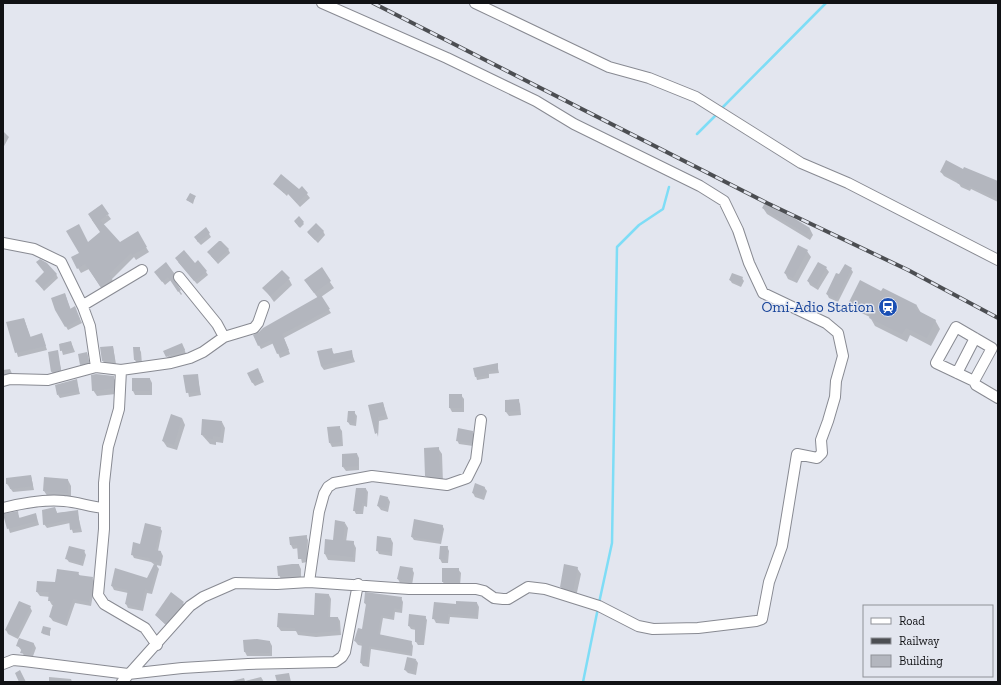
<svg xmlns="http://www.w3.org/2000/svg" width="1001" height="685" viewBox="0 0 1001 685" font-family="'Zilla Slab',serif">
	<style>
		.shadow { fill: #0003 }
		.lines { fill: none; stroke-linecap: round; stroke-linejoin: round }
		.stream { stroke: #7eddf6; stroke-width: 2.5 }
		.building { fill: #b3b6be }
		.minor-casing { stroke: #888a92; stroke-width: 12 }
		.minor { stroke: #fff; stroke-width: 10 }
		.rail-casing { stroke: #4c4e52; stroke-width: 4 }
		.rail { stroke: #e3e6ef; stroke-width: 2.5; stroke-dasharray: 8; stroke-linecap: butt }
		.labels { text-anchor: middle; stroke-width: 3; stroke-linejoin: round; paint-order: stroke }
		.transit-label { font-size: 15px; fill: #164399; stroke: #e3e6ef; text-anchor: end }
	</style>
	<rect width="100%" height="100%" fill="#e3e6ef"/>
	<path class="shadow" d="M3 131 9 137 3 148Z
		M941 172 998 185V202L971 189 970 191 961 187 959 184 944 176Z
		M274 184 299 190 302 188 310 198 300 207 288 194 287 196Z
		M195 197 193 204 187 200Z
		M763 208 810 229 813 235 810 240 767 214Z
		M108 215 111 219 103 225 120 243 137 233 149 252 136 260 134 257 112 279 114 284 103 291 89 269 81 273 72 258 80 254 101 232 92 220Z
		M299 218 304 224 300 228 295 222Z
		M206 229 211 237 201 245 197 241Z
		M323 231 325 235 318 243 308 233Z
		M228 249 230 253 218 264 211 256Z
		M807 251 811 257 797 283 788 279 785 273Z
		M178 262 195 264 206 272 208 275 197 284Z
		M826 268 829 272 818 290 810 285 808 281Z
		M321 269 334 288 321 297 331 313 284 338 290 354 280 358 274 343 261 349 254 336 318 298 309 286Z
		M851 269 853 272 838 302 829 298 827 294 839 275Z
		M173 273 176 278 175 284 182 294 181 295 171 280 165 285 158 276Z
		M56 274 58 278 44 291 36 281Z
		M742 278 744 281 741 287 732 283 730 280Z
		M289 279 292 285 274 302 264 288Z
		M882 292 917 306 921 313 935 320 940 329 931 346 910 335 907 342 875 326 870 317 855 310 850 302Z
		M65 294 71 310 76 311 82 323 68 330 56 309Z
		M24 319 31 338 42 335 47 350 18 357 8 323Z
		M71 342 75 352 63 355 60 344Z
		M113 347 116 364 105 365 103 361Z
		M134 348H139L141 352 142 364H137L135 360Z
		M184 348 186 354 169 361 167 357Z
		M331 349 334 354 351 351 355 362 324 370 321 366Z
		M57 351 62 374 54 375 52 372Z
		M87 353 90 366 83 368 81 364Z
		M497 364 499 373 489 374V378L477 380 474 369Z
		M10 369 13 376 3 380V370Z
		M260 373 264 382 255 386 252 382Z
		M197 375 201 395 189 397 185 376Z
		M113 377 117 383 116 394 97 396 93 390Z
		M133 379H150L152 383V395H135L133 391Z
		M76 380 80 394 60 398 58 395Z
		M450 395H461L464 399V412H452L450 408Z
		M518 400 520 404 521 415 509 416 506 412V401Z
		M383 403 388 419 379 421 378 437 370 406Z
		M354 412 357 416 356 426 350 425 348 422Z
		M182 418 185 425 177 450 167 447 163 441Z
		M222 422 225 428 223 443 216 442V445L210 444 202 435Z
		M339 427 342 431 343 446 332 447 330 443Z
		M472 432 475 435 473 446 459 444 457 440Z
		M438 448 442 454 443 483 429 482 426 476Z
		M357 454 359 458V470L346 471 343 467Z
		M31 476 34 490 13 492 7 484V479Z
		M68 480 71 486V498L48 497 44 491Z
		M484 487 487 491 484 500 475 497 473 493Z
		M366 489 368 492 367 507 364 506 363 514H356L354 510Z
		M388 498 390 502 388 512 381 510 378 506Z
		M55 508 57 513 77 511 82 532 73 533 70 523 47 528 44 524Z
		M17 512 20 519 36 514 39 525 10 533 4 515Z
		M345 523 348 528 346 542H353L356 548 355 562 328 560 325 554 326 540 334 541Z
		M442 525 444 529 441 544 414 540 412 537Z
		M160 528 162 531 158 551 161 552 163 556 161 566 156 565 159 569 152 594 147 593 143 611 128 608 126 604 128 593 114 590 112 586 147 579 155 565 151 562 134 558 132 554Z
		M306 536 308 540 307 562 302 563 299 548 293 549 291 545Z
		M391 539 393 543 392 556 379 554 377 550Z
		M447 547 449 551 448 563H442L440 559Z
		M84 551 86 555 83 566 69 562 66 558Z
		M299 565 301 569V578L281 579 279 575Z
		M577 568 581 574 576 597 564 593 561 587Z
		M412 569 414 573 412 585 400 583 398 579Z
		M443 569H458L461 573 460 586H445L443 582Z
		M78 573 80 576 92 578 95 583 91 606 75 603 67 626 53 621 50 617 54 605H52L49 600 50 597 40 596 37 592Z
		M329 595 331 599 330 618H338L340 621 341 635 316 637 298 635 296 631H281L278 627 315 616Z
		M401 598 403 602 402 613 395 612 394 620 383 618 380 635 411 642 413 646 412 656 371 649 369 667 363 666 361 663 363 646 358 645 355 641 363 630 367 607 365 603Z
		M183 603 186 606 168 627 156 615Z
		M435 603 457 605 477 603 479 607 478 619 450 617 449 624 436 623 434 619Z
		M30 607 32 611 18 639 34 644 36 648 32 659 24 656 22 651 18 646 20 640 8 634 6 630Z
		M425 617 427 620 424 645H418L416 642V630L411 629 409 626Z
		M50 629V636L43 634 42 632Z
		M270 642 272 646V656H247L245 652Z
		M416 660 418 663 416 675 408 673 405 670Z
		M49 677 71 679 72 682H49Z
		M261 677 264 682H228L244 678 245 681Z"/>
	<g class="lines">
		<path class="stream" d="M721 109 826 3
			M697 134 718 113
			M599 603 612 543 617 247 639 225 663 209 669 187
			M583 682 598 608"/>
	</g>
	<path class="building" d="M946 160 963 169 964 167 998 181V198L969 186 968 188 957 183 958 181 940 172Z
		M281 174 299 189 302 186 308 193 297 203 286 191 284 193 273 184Z
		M190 193 196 196 192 203 186 200Z
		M766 201 810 228 807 234 762 208Z
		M102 204 109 214 100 220 120 242 138 231 147 247 132 255 131 253 109 274 112 278 100 286 85 264 77 269 71 257 79 253 66 231 79 224 88 242 100 232 88 214Z
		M299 216 304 222 299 227 294 221Z
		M316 223 324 231 315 240 307 232Z
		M206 227 210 233 198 242 194 237Z
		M219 241H221L229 249 216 261 207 252Z
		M798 245 808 250 793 278 784 273Z
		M184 250 195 263 198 260 207 271 194 281 175 258Z
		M40 259 47 263 57 274 42 288 35 281 44 272 36 262Z
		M166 262 174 273 173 278 181 290 178 292 168 277 162 282 154 272Z
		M818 262 827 267 816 286 807 281Z
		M845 264 852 268 836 299 826 294 836 273 839 274Z
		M322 267 331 281 314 293 304 280Z
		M282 270 290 278 270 296 262 288Z
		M732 273 743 277 740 284 729 280Z
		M860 280 881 291 883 288 917 305 915 309 936 320 927 338 906 328 902 334 869 318 871 313 849 302Z
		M65 293 70 309 75 306 80 319 65 327 55 310 51 298Z
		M321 295 330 309 282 334 289 350 277 354 271 340 258 346 253 335 259 332 263 328Z
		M24 318 30 337 42 333 46 346 15 353 6 322Z
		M71 341 73 349 60 351 59 344Z
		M182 343 185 350 166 357 163 351Z
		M113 346 115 360 102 361 100 347Z
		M133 347H140V360H134Z
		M332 348 333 354 352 350 353 358 321 366 317 351Z
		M58 350 61 370 51 372 48 352Z
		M87 352 89 362 80 365 78 354Z
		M498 363V370L488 371V375L475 377 473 368Z
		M258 368 262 378 252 383 247 373Z
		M96 374 114 376V388L92 391 91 375Z
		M198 374 200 392 186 393 183 375Z
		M132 378H150V391H132Z
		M77 379 79 391 57 395 55 385Z
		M449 394H462V408H449Z
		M519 399 520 411 505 412V400Z
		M383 402 386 415 378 417 377 433 375 434 368 405Z
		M348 411H355L354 423 347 422Z
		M171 414 182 418 174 445 162 441Z
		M202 419 222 421 220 437 213 436V439L205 438 206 435H201Z
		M340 426 341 442 329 443 327 427Z
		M458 428 473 431 472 443 456 441Z
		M439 447 440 477 425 476 424 448Z
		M357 453 358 466 342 467V454Z
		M31 475 33 486 10 489 9 484H6V478Z
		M44 477 68 479V493L43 491Z
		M475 483 485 487 482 496 472 493Z
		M356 488H366V504L362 503 361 511H353Z
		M380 495 388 497 386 508 377 506Z
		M55 507 57 513 78 510 80 528 70 530 69 520 43 525 42 510Z
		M18 511 19 518 36 513 37 521 7 529 3 514Z
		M414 519 443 525 440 541 411 537Z
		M335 520 345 522 343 540 354 541 353 557 324 554 325 539 333 540Z
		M145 523 161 527 155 550 161 551 159 562 149 561 150 558 131 555 133 542 140 544Z
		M307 535 306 559H298L297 545H290L289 537Z
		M377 536 391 538 390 552 376 551Z
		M69 546 85 550 81 563 65 559Z
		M440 546H448L446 560 439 559Z
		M154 564 157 565 150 591 145 589 141 608 125 604 128 590 111 586 115 568 147 578Z
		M292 564H299L300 575 278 576 277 566Z
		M564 564 578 567 573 591 560 587Z
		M400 566 413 568 410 582 397 579Z
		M442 568H459V582H442Z
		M57 569 79 572 78 575 93 577 89 602 73 599 65 623 49 617 54 601H48L49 592H36L37 581 55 582Z
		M171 592 184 602 165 624 155 615Z
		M365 592 402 597 400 609 394 608 392 617 381 615 378 634 412 641 410 653 369 646 367 664 360 663 362 643 354 641 358 628 362 629 366 604 364 603Z
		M315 593 329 594 328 617H338L339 631 313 633 295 631V628L277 627 278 613 314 615Z
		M19 601 31 606 16 636 5 630Z
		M456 601 477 602V616L448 614V621L432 619 434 602 456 604Z
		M409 614 426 616 423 642H415V627L408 626Z
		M43 626 51 628 49 635 41 633Z
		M19 638 34 643 30 655 20 653 22 648 16 646Z
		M257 639 270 641V653L244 652 243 640Z
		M407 657 416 659 414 671 404 670Z
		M20 670 26 682H19L15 673Z
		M289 673 291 682H277L275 675Z"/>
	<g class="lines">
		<g class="minor-casing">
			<path id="minor" d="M475 3 609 67 649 78 696 97 801 163 848 183 998 260
				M3 243 34 249 61 262 83 307
				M179 277 217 324 224 337
				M96 367 90 326 83 307 85 304 142 270
				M121 370 119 409 108 447 104 483V529L98 595 104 604 145 628 157 645
				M957 373 975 338
				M3 381 10 379 48 380 96 367 121 370 171 363 190 358 203 352 224 337 254 328 258 323 264 306
				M974 381 992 348 956 327 936 363 974 381 976 385 998 398
				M3 508C23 503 44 499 64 501 78 502 90 507 104 508
				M309 582 319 512 324 494 328 487 334 483 372 476 447 485 467 478 476 460 481 420
				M3 664 13 660 24 661 128 674 182 668 248 664 335 662 342 657 345 652 358 584
				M122 682 190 606 203 597 235 583 277 584 309 582 409 589H476L484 591 494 598 503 599H508L528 587 545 589 599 606 638 626 653 629 698 628 756 621 762 619 769 582 782 546 797 454 817 458 822 453 821 440 828 421 835 397 836 381 843 356 838 333 826 323 763 293 749 263 738 230 724 201 700 186 574 124 536 101 447 58 322 3"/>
		</g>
		<use href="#minor" class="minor"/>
		<g class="rail-casing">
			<path id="rail" d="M373 3 767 203 908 270 998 318"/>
		</g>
		<use href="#rail" class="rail"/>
	</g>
	<defs>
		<g id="station-disc" transform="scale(1)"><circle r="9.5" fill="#1a4fb4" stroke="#e3e6ef"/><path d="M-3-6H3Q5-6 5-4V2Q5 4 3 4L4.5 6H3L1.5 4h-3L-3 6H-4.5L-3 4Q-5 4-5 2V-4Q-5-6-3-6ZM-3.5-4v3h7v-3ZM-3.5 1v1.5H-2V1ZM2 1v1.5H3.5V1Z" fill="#fff"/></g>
	</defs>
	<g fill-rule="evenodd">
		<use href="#station-disc" x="888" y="307"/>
	</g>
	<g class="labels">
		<g class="transit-label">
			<text x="874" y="312">Omi-Adio Station</text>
		</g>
	</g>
	<rect width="1001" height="685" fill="none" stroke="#111215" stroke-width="8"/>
	<rect x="863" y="605" width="130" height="72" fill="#e3e6ef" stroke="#8f9198"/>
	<rect x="871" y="618" width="20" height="6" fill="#ffffff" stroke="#8f9198"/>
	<text x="899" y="625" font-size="12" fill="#111215">Road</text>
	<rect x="871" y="638" width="20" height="6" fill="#4c4e52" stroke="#8f9198"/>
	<text x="899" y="645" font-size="12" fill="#111215">Railway</text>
	<rect x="871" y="655" width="20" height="12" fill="#b3b6be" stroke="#8f9198"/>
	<text x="899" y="665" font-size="12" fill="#111215">Building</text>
</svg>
